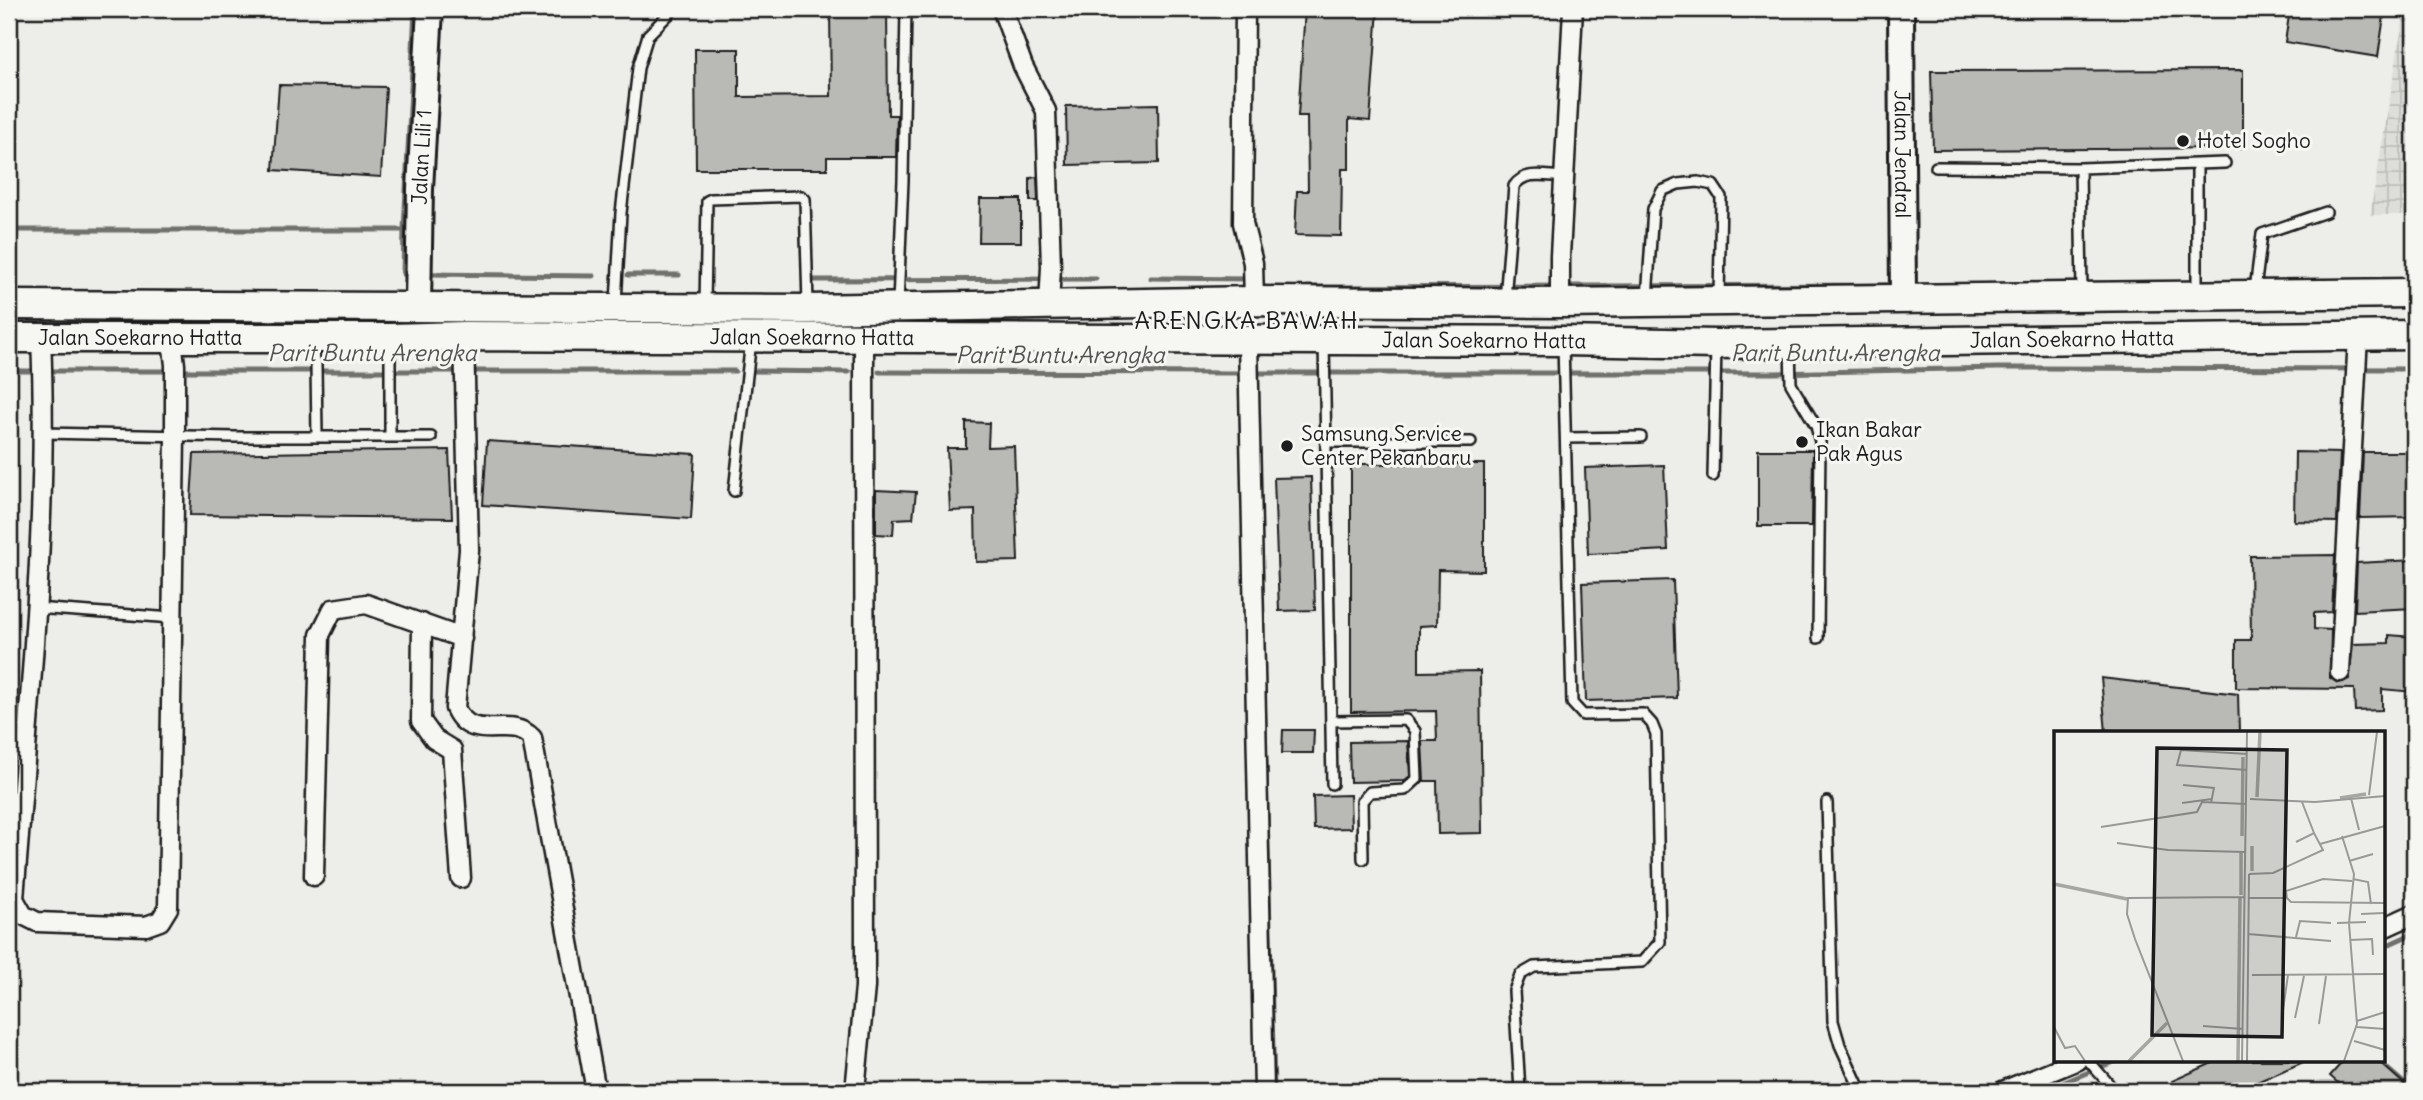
<svg xmlns="http://www.w3.org/2000/svg" width="2423" height="1100" viewBox="0 0 2423 1100" font-family="Delius,sans-serif">
	<style>
		.industrial { fill: url(#industrial-grid) }
		.lines { fill: none; stroke-linecap: round; stroke-linejoin: round }
		.stream { stroke: #6f6f6d; stroke-width: 5 }
		.building { fill: #b9b9b6; stroke: #1c1c1c; stroke-width: 2 }
		.lane-casing { stroke: #1c1c1c; stroke-width: 14 }
		.street-casing { stroke: #1c1c1c; stroke-width: 23 }
		.secondary-casing { stroke: #1c1c1c; stroke-width: 30 }
		.primary-casing { stroke: #1c1c1c; stroke-width: 33 }
		.lane { stroke: #f6f6f2; stroke-width: 9 }
		.street { stroke: #f6f6f2; stroke-width: 18 }
		.secondary { stroke: #f6f6f2; stroke-width: 24 }
		.primary { stroke: #f6f6f2; stroke-width: 28 }
		.poi-dot { fill: #1c1c1c; stroke: #f6f6f2; stroke-width: 2.5 }
		.labels { text-anchor: middle; stroke-width: 6; stroke-linejoin: round; paint-order: stroke }
		.poi-label { font-size: 21px; fill: #1c1c1c; stroke: #f6f6f2; text-anchor: start }
		.street-label { font-size: 21px; fill: #1c1c1c; stroke: #f6f6f2 }
		.water-label { font-size: 23px; font-style: italic; fill: #535352; stroke: #f6f6f2 }
		.quarter-label { font-size: 24px; letter-spacing: 2px; fill: #1c1c1c; stroke: #f6f6f2 }
		.inset-river { fill: none; stroke: #a6a6a3; stroke-width: 3.5 }
		.inset-road { fill: none; stroke: #999997; stroke-width: 2 }
		.view { fill: #1c1c1c; fill-opacity: 0.15; stroke: #1c1c1c; stroke-width: 3.5 }
		.inset-edge { fill: none; stroke: #1c1c1c; stroke-width: 3.5 }
	</style>
	<defs>
		<pattern id="industrial-grid" width="8" height="8" patternUnits="userSpaceOnUse" patternTransform="scale(1.75)"><rect width="8" height="8" fill="#ddddda"/><path d="M0 4h8M4 0v8" fill="none" stroke="#bdbdba"/></pattern>
	</defs>
	<rect width="100%" height="100%" fill="#edede9"/>
	<filter id="ink" filterUnits="userSpaceOnUse"><feTurbulence type="fractalNoise" baseFrequency=".0143" numOctaves="2"/><feDisplacementMap in="SourceGraphic" scale="14" xChannelSelector="R" yChannelSelector="G"/><feConvolveMatrix kernelMatrix="1 2 1 2 8 2 1 2 1" color-interpolation-filters="sRGB"/></filter>
	<g filter="url(#ink)">
		<path class="industrial" d="M2405 9H2414V215H2370Z"/>
		<g class="lines">
			<path class="stream" d="M9 230H404L403 274H413
				M404 230 415 9
				M426 274 594 276
				M628 275H679
				M1151 278 1250 279
				M813 280 1096 279
				M1307 287 1888 285
				M9 371H735
				M753 371 849 372
				M879 372 1241 373
				M1255 373H1773L1998 368 2414 369
				M1263 652 1274 1091
				M2383 947 2414 933
				M2377 1060 2413 1091
				M2043 1091 2118 1060"/>
		</g>
		<path class="building" d="M830 9H887L888 115H897L896 157H827V169H696L695 49H739V97L831 96Z
			M1305 9H1378L1370 121 1349 119V169H1342L1341 236 1295 235 1297 191H1308L1307 116H1298Z
			M2290 9H2385L2378 57 2285 42Z
			M2243 70V148L1933 150 1931 71Z
			M279 85 386 87 381 177 273 170Z
			M1158 104 1159 163 1067 165 1066 106Z
			M1037 177 1038 201H1030V178Z
			M980 199H1021V242H979Z
			M966 422 989 423 988 447 1014 446 1018 561 976 562 975 510 950 511 947 448H966Z
			M487 441 695 454 691 519 483 505Z
			M449 450 452 518 190 515 194 454Z
			M1758 450H1813L1812 526H1758Z
			M2295 452 2340 453 2337 522 2294 521Z
			M2363 452H2414V517L2360 518Z
			M1351 464H1484V571L1438 570 1437 625 1419 626V672L1480 671 1482 833 1438 834 1437 781H1424L1422 741H1437L1436 711 1351 712Z
			M1664 465 1668 550 1588 554 1585 468Z
			M1311 477 1315 610 1279 611 1274 478Z
			M876 490 916 492 913 518 894 519 893 535 876 534Z
			M2335 555 2332 612 2314 613V629L2331 630 2330 678 2339 683 2349 679 2353 644 2389 643V635L2414 637V692L2382 689V710L2355 711 2354 689 2236 688V640H2251L2250 556Z
			M2414 560V608L2355 611 2357 563Z
			M1673 580 1677 698 1586 701 1582 583Z
			M2101 678 2238 694 2239 732H2106Z
			M1283 730H1314L1313 753H1282Z
			M1408 741 1410 776 1404 781 1350 782 1349 742Z
			M1350 795 1351 828 1314 829 1313 796Z
			M2219 1060H2308L2236 1091H2176L2172 1081Z
			M2344 1060H2377L2412 1091H2347L2330 1076Z"/>
		<g class="lines">
			<g class="lane-casing">
				<path id="lane" d="M2197 164V283
					M1936 167 2080 168 2225 163
					M2080 168 2082 292
					M2255 290 2262 234 2326 212
					M1647 299 1653 209 1662 191 1678 184 1698 182 1713 185 1721 197 1719 296
					M1505 300 1514 186C1525 170 1546 176 1564 177
					M616 303 621 213 638 68 648 35 670 13 671 9
					M898 304 903 180 906 9
					M705 305 707 201 711 199 801 196 805 199 808 304
					M311 342 316 364 317 436
					M1324 342 1332 784
					M1790 347 1791 384 1816 426 1820 442 1818 638
					M43 433 235 437H390V340
					M390 437H431
					M1566 438 1641 437
					M1327 442H1471
					M1713 476 1716 346
					M734 491 751 340
					M35 608 173 618
					M1331 721 1406 720 1415 731 1417 779 1405 790 1370 792 1362 801 1363 859
					M1827 802 1833 1021 1840 1045 1861 1091
					M2088 1060 2115 1091
					M1520 1091 1514 991 1520 975 1534 967 1642 962 1660 942 1656 734 1652 724 1643 714 1583 715 1572 703 1563 343"/>
			</g>
			<g class="street-casing">
				<path id="street" d="M1002 9 1023 66 1046 111 1051 267 1049 305
					M1245 9 1243 223 1253 263 1254 301
					M1560 303V256L1573 9
					M464 336 469 550 455 708C472 746 509 714 532 738L596 1091
					M41 338C49 525 28 713 14 899L23 915 37 922 146 926 160 921 168 908 175 436V365L172 339
					M1248 341 1264 1091
					M422 623 421 721 434 739 452 750 461 878
					M2340 672 2358 336
					M314 876 320 635 333 609 366 604 462 638
					M2383 928 2414 914
					M855 1091 865 987 864 338
					M2003 1091 2078 1060"/>
			</g>
			<g class="secondary-casing">
				<g id="secondary">
					<path id="s1" d="M1901 9 1903 299"/>
					<path id="s2" d="M418 306 420 189 430 9"/>
				</g>
			</g>
			<g class="primary-casing">
				<g id="primary">
					<path d="M9 305 808 309 1254 301 1560 303 2414 293"/>
					<path id="s3" d="M9 338H390L464 336 1563 341 1716 344 2414 335"/>
				</g>
			</g>
			<use href="#lane" class="lane"/>
			<use href="#street" class="street"/>
			<use href="#secondary" class="secondary"/>
			<use href="#primary" class="primary"/>
		</g>
	</g>
	<g class="poi-dot">
		<circle cx="2183" cy="141" r="7"/>
		<circle cx="1802" cy="442" r="7"/>
		<circle cx="1287" cy="446" r="7"/>
	</g>
	<g class="labels">
		<g class="poi-label">
			<text x="2197" y="148">Hotel Sogho</text>
			<text x="1816" y="437">Ikan Bakar<tspan x="1816" dy="24">Pak Agus</tspan></text>
			<text x="1301" y="441">Samsung Service<tspan x="1301" dy="24">Center Pekanbaru</tspan></text>
		</g>
		<g class="street-label">
			<text dy="7" stroke="none"><textPath href="#s1" startOffset="145">Jalan Jendral</textPath></text>
			<text dy="7" stroke="none"><textPath href="#s2" startOffset="149">Jalan Lili 1</textPath></text>
			<text dy="7" stroke="none"><textPath href="#s3" startOffset="803">Jalan Soekarno Hatta</textPath></text>
			<text dy="7" stroke="none"><textPath href="#s3" startOffset="131">Jalan Soekarno Hatta</textPath></text>
			<text dy="7" stroke="none"><textPath href="#s3" startOffset="2063">Jalan Soekarno Hatta</textPath></text>
			<text dy="7" stroke="none"><textPath href="#s3" startOffset="1475">Jalan Soekarno Hatta</textPath></text>
		</g>
		<g class="water-label">
			<text x="372" y="361">Parit Buntu Arengka</text>
			<text x="1835" y="361">Parit Buntu Arengka</text>
			<text x="1060" y="363">Parit Buntu Arengka</text>
		</g>
		<g class="quarter-label">
			<text x="1247" y="329">ARENGKA BAWAH</text>
		</g>
	</g>
	<g transform="translate(2054 731)">
		<rect width="331" height="331" fill="#edede9"/>
		<path class="inset-river" d="M203 66 206 1M286 67 312 63M188 105 189 26M198 140V115M0 153 73 168M187 164V122M75 330 113 292M184 330 186 167"/>
		<path class="inset-road" d="M193 39 123 34 127 19 193 23M129 54 160 57 157 72M315 64 323 1M297 67 305 99M196 68 261 71 331 65M248 71 260 102M128 72 158 68M47 96 143 81 148 71 192 73M288 105 300 143 295 192 303 293 290 330M63 112 114 119 191 121M266 113 331 95M295 130 319 123M195 143 219 142 269 119 260 102 242 111M299 148 314 151 317 173M298 150 269 148 232 160 233 167 237 171 331 172M195 167H233M307 183 330 182M283 192 312 191M194 203 277 210M242 206 246 190 277 192M296 209 318 208 319 224M198 244 331 243M228 286 234 244M241 287 250 245M303 290 331 281M265 293 272 245M149 295 189 298M0 296 11 317 21 315 31 330M303 296 331 298M300 310 331 319M129 330 81 208 73 183 74 167 190 166M188 330 193 1M193 330 195 143"/>
		<path class="view" d="M103 17 233 19 228 306 98 304Z"/>
		<rect width="331" height="331" class="inset-edge"/>
	</g>
	<rect width="2423" height="1100" fill="none" stroke="#f6f6f2" stroke-width="35"/>
	<rect x="18" y="18" width="2388" height="1065" fill="none" stroke="#1c1c1c" stroke-width="2.5" filter="url(#ink)"/>
</svg>
